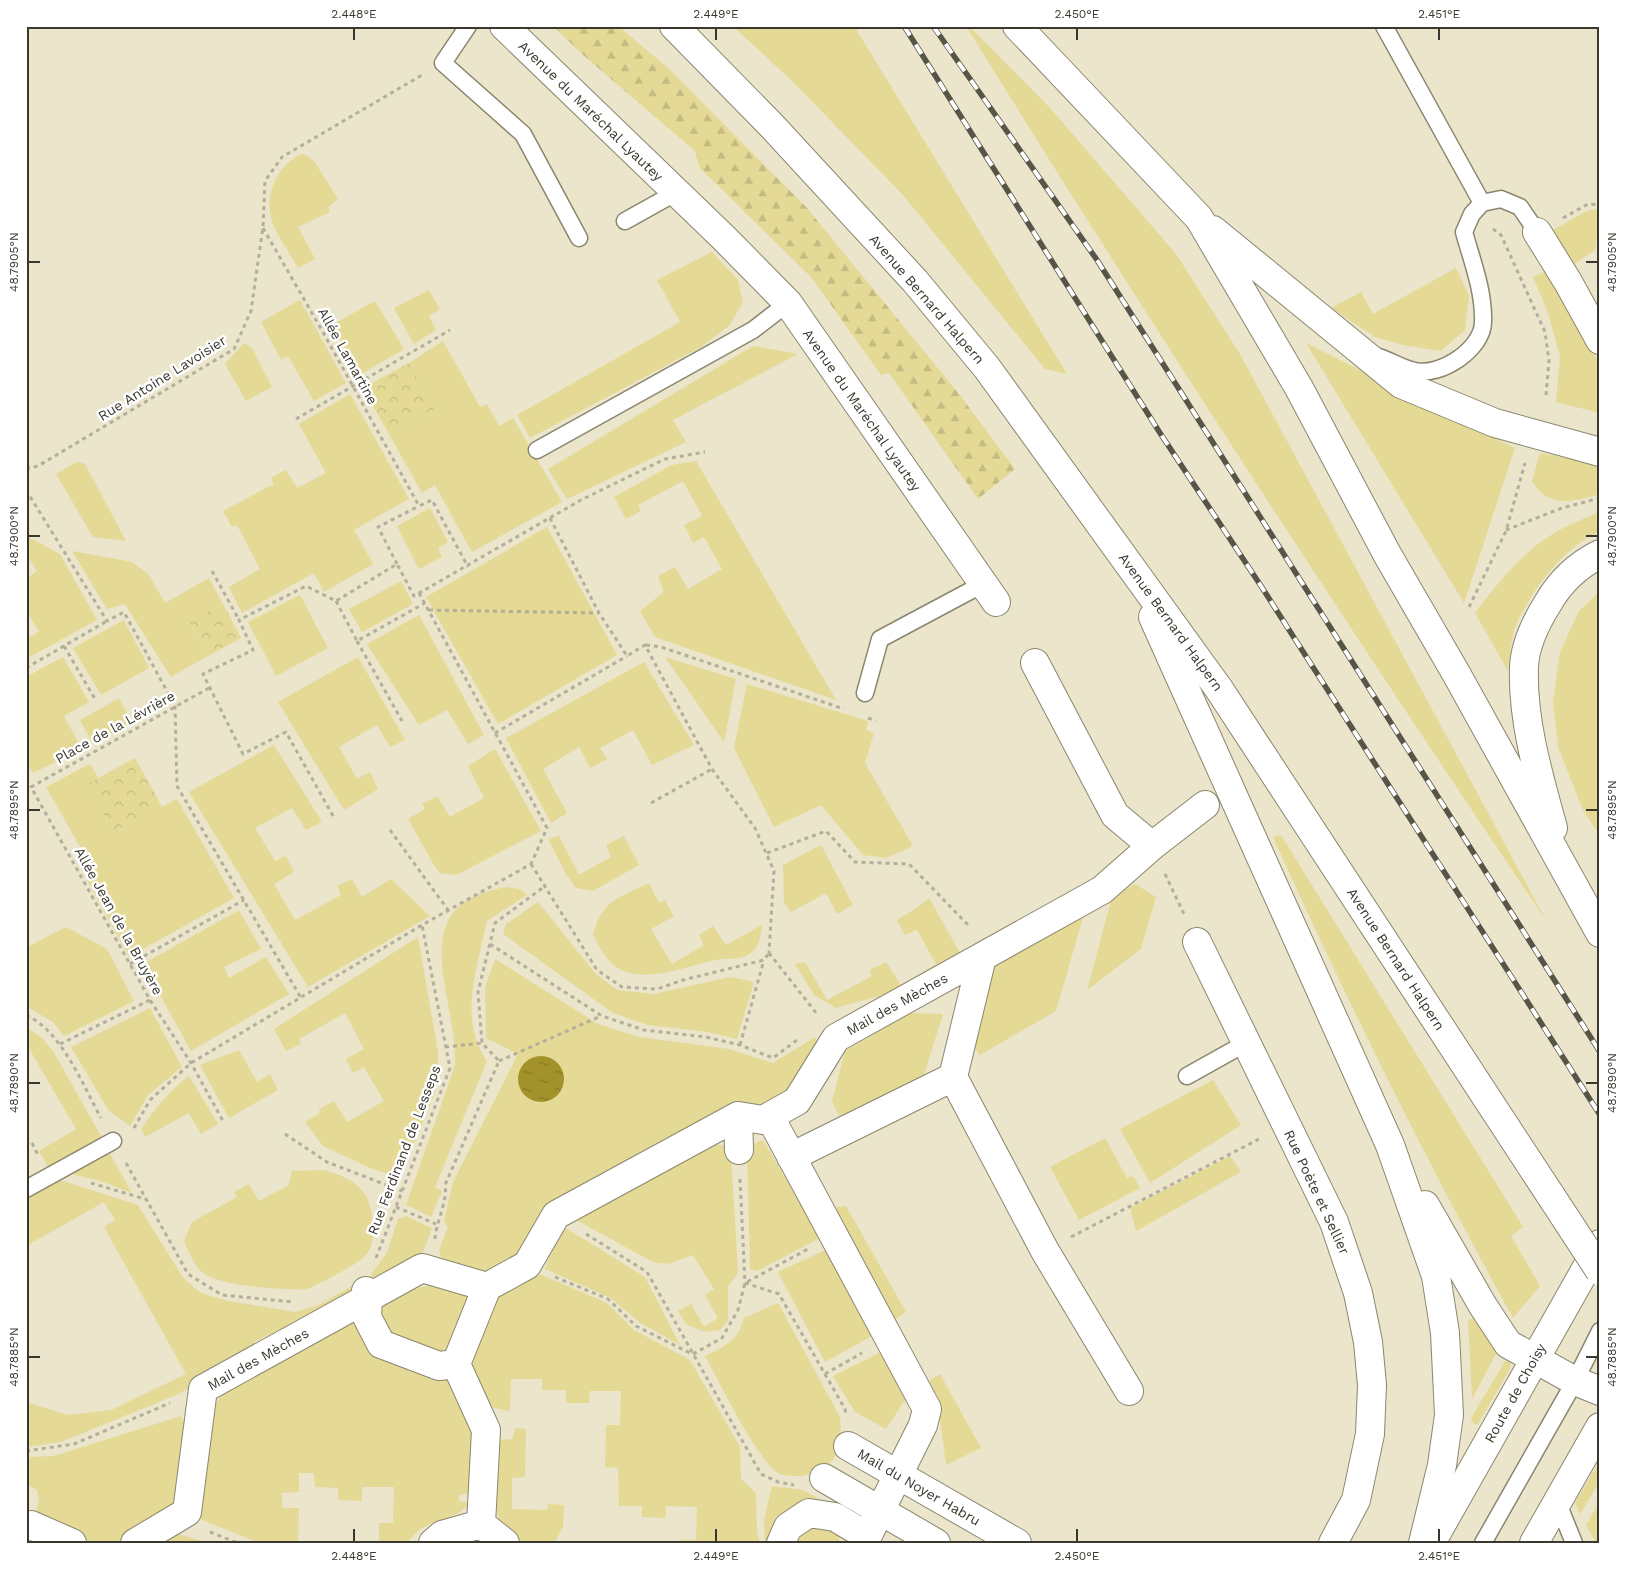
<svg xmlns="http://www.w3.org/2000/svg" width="1626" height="1569" viewBox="0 0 1626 1569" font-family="'Work Sans',sans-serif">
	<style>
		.grass { fill: #e5d996 }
		.forest { fill: url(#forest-firs) }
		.park { fill: url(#park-crowns) }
		.water { fill: url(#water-ripples) }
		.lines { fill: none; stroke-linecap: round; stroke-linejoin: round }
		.lane-casing { stroke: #8a866e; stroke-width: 19 }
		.street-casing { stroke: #8a866e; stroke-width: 30 }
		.primary-casing { stroke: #8a866e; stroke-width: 30 }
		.highway-casing { stroke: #8a866e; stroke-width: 30 }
		.path { stroke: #b3af9a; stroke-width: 3; stroke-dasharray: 4 4; stroke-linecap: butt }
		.lane { stroke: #fff; stroke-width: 16 }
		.street { stroke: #fff; stroke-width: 28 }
		.primary { stroke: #fff; stroke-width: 28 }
		.highway { stroke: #fff; stroke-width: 28 }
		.rail-casing { stroke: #575448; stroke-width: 5.5 }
		.rail { stroke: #fff; stroke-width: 4; stroke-dasharray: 11; stroke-linecap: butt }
		.highway-bridge-casing { stroke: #8a866e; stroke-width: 30; stroke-linecap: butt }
		.highway-bridge { stroke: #fff; stroke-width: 28 }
		.ticks { fill: none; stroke: #3a382e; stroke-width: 2 }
		.labels { text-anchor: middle; stroke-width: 5; stroke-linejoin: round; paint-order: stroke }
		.street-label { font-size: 14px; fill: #3a382e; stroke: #fff }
		.neatline { fill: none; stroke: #3a382e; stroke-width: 2 }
		.ticks-label { font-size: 12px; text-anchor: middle; fill: #3a382e }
	</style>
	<defs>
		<pattern id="forest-firs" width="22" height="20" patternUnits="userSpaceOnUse" patternTransform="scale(1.25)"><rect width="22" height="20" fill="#e5d996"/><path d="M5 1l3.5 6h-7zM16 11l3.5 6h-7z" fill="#c5bb82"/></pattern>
		<pattern id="park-crowns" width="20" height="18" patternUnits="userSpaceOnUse" patternTransform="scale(1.25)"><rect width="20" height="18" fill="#e5d996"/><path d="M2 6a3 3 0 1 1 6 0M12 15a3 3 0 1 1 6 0" fill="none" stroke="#c5bb82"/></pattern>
		<pattern id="water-ripples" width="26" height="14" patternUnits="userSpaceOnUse" patternTransform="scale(1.25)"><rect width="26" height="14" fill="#a3912a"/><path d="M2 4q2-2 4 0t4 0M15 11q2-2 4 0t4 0" fill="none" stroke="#867724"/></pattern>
	</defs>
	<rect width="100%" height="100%" fill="#eae5cb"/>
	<path class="grass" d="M733 26H854L1067 374 1045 369 903 195 793 82Z
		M966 26H969L1051 109 1176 254 1240 354 1547 922C1348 627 1153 328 966 26Z
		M302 154 308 156 314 161 338 199 328 207 330 212 298 227 315 259 298 268C290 253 271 228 270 212 267 189 280 163 302 154Z
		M1589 210H1600L1595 250 1572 266 1551 231Z
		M712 252 738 280 743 302 730 325 701 347 530 438 517 415 680 322 657 280Z
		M1456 268 1469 296 1465 330 1441 351 1403 345 1375 337 1331 308 1361 292 1373 314Z
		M1549 270 1600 364V413L1556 402 1560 356 1548 313 1533 277Z
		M429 290 440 309 429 316 436 330 414 344 394 308Z
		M300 300 346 383 314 401 288 356 281 360 261 322Z
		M375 301 404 349 358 376 332 325Z
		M443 341 480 407 487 404 499 426 513 418 562 502 472 552 435 485 422 493 389 434 435 409 409 363Z
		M244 343 252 348 272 387 246 401 225 364Z
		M1306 343 1515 448 1464 603Z
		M753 346 798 354 673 420 686 442 567 499 548 469Z
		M350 394 409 499 354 530 373 564 324 592 314 573 242 613 229 587 260 569 237 525 232 527 223 511 274 484 271 478 286 470 297 488 326 473 299 424Z
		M1540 453 1600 464V494C1573 502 1548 509 1532 481Z
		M696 461 836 700 655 637 640 611 664 592 658 576 675 567 688 589 722 569 704 537 693 543 684 525 702 516 683 481 638 505 641 511 626 519 614 497 672 465Z
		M77 462 85 464 126 541 93 537 56 474Z
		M430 508 448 542 438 548 442 557 419 569 397 526Z
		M1600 512V531C1563 548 1533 588 1516 625 1511 638 1510 656 1508 671L1475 613C1493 589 1514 563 1538 544 1556 530 1579 520 1600 512Z
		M547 527 617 655 498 724 426 597Z
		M26 536 60 554 97 620 26 659V639L39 632 26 610V579L37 571 26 553Z
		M72 551 132 562 148 574 165 603 209 578 223 604 189 623 208 656 171 677 125 604 107 609Z
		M401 581 413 604 362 632 349 609Z
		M1600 591V836L1583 810 1558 747 1553 702 1560 652 1579 611Z
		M300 595 328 648 276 676 248 622Z
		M419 615 484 735 468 744 447 710 419 725 367 644Z
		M124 620 149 668 101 695 73 648Z
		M63 657 89 702 64 716 82 749 33 773 26 763V677Z
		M358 657 405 740 390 747 377 725 339 747 357 779 370 772 378 789 344 810 278 702Z
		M665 657 736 679 724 742Z
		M644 662 694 745 652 765 633 730 600 748 607 759 590 768 579 747 543 769 567 813 551 823 506 738Z
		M747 684 868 721 866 730 874 733 865 763 913 846 886 858 863 855 821 805 774 827 734 748Z
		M119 698 132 722 93 744 80 720Z
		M274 745 322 822 306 830 292 808 255 828 275 861 286 856 294 872 274 884 295 920 341 895 337 886 352 879 362 897 391 879 430 916 308 987 189 792Z
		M495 749 541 831 456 875 440 873 434 865 408 819 425 809 422 804 437 796 450 817 484 798 468 766Z
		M90 764 98 778 87 784 113 832 177 799 234 898 129 957 87 880 96 875 46 787Z
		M1281 835 1523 1227 1511 1236 1540 1286 1513 1318C1426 1161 1347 1001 1273 837Z
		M559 836 579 875 611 857 606 845 624 836 639 865 593 891 576 888 566 874 548 839Z
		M821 845 853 905 837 914 826 893 791 912 784 903 783 865Z
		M649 883 659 903 665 900 674 916 651 929 672 964 704 945 699 935 713 926 726 945 762 925C760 938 760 947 748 955 741 960 724 958 715 960 686 966 650 983 621 970 607 963 599 947 593 934 603 899 619 898 649 883Z
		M1135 884 1156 897 1141 949 1087 990 1112 897Z
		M507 887 520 889 527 895 487 921C477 967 458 1020 487 1061L435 1187 442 1191 431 1217 406 1205 455 1065C458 995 399 904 507 887Z
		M929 898 960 953 902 998 875 997 836 1008 814 995 795 964 805 962 827 1000 872 976 869 970 886 962 901 985 936 964 917 930 905 935 897 920 915 909Z
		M538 902 595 973 617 990 654 994 730 977 754 982 737 1039 708 1032 648 1025 613 1013 503 934 506 924Z
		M239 910 261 949 224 967 229 978 266 957 289 994 191 1051 143 964Z
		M1084 914 1056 1011 980 1055 970 1042 994 965Z
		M66 927 107 949 134 1001 64 1036 53 1022 26 1006V941L29 946Z
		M418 937 438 1051V1072L434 1095 402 1172 395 1176 370 1168 323 1146 305 1122 320 1113 319 1109 334 1101 347 1122 384 1101 364 1067 353 1073 346 1059 364 1049 345 1013 299 1039 301 1044 286 1051 274 1029Z
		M495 959 598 1024 639 1037 729 1049 773 1063 815 1037 819 1044 810 1069 772 1107 667 1137 548 1205 521 1257 480 1276 443 1263 439 1250 448 1227 444 1221 453 1182 518 1054 486 1038 485 988Z
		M150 1008 182 1067 148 1095 130 1126 109 1111 71 1047Z
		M909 1013 943 1014 921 1084 840 1118 832 1101 845 1051Z
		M26 1027 42 1038 53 1051 102 1138 48 1167 39 1151 76 1129 26 1043Z
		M239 1050 257 1082 270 1074 278 1090 229 1118 200 1065Z
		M189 1076 218 1124 201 1134 189 1113 145 1137 141 1129C155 1109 169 1091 189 1076Z
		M1213 1080 1241 1125 1150 1183 1120 1129Z
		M1105 1138 1127 1178 1133 1176 1140 1188 1079 1220 1050 1167Z
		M763 1140 820 1238 757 1271 750 1269 747 1147Z
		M713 1144 727 1146 731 1155 738 1273 728 1286V1320L720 1330 705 1332 686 1324 678 1311 691 1304 704 1327 718 1318 705 1295 714 1289 693 1255 668 1264 653 1262 569 1216Z
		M109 1152 132 1193 103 1182 72 1174Z
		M1230 1156 1241 1172 1136 1231 1130 1208Z
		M324 1170C357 1180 372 1190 373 1227 373 1237 372 1249 365 1256 357 1265 321 1282 308 1289 287 1291 227 1286 208 1276 195 1270 190 1254 184 1241L192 1222 237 1197 234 1192 249 1184 259 1201 289 1185 292 1171Z
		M57 1179 138 1205 183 1278 201 1293 228 1301 295 1312 319 1305 353 1285 359 1295 284 1337 279 1330 254 1342 259 1351 176 1395 61 1442 26 1447V1400L29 1403 68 1415 111 1410 186 1374 104 1227 115 1220 104 1202 26 1246V1197Z
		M846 1206 906 1312 893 1321 831 1208Z
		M406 1216 432 1228 420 1260 368 1283 372 1273 387 1253 398 1219Z
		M561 1225 645 1277 680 1345 639 1322 611 1298 545 1269Z
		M825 1250 874 1335 825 1362 778 1272Z
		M537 1273 607 1303 634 1330 690 1360 740 1447 741 1479 756 1493 757 1532 760 1543H681V1540H696L697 1507 666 1506 665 1518 642 1517V1506H619L618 1468 605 1467 606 1425H620L621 1391H590L589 1403H566V1390H542V1379H511L510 1411 485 1406 466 1366 488 1305Z
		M443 1284 472 1294 450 1349 438 1355 389 1339 378 1311C391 1289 421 1287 443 1284Z
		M778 1303 840 1417C842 1438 841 1459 821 1470 810 1476 792 1478 780 1474 759 1465 718 1379 705 1356 726 1345 737 1343 744 1318Z
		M355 1318 455 1370 472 1420V1493L459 1495V1501L470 1503C465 1507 460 1513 454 1515 433 1525 424 1521 407 1543H379V1523H393L394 1487H362V1501L338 1500V1488L315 1487 314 1473H299V1492L282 1493V1508H299L298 1543H259L195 1517 212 1409 222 1395Z
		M1473 1318 1498 1350 1472 1399 1468 1320Z
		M883 1351 907 1397 886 1429 855 1412 833 1376Z
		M1507 1358 1511 1362 1510 1369 1477 1425 1473 1423 1471 1418Z
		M940 1374 981 1448 946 1465 937 1396 929 1381Z
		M181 1416 187 1429 179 1493 166 1514 120 1541 91 1542 35 1517 39 1500 37 1490 26 1483V1457L54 1456Z
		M516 1428 526 1429 525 1477 512 1478V1509L547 1510 548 1504 564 1505 563 1527 554 1543H512C488 1516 496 1478 498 1444L501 1440 512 1439Z
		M1600 1461V1481L1580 1514 1575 1503Z
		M772 1486 803 1490 833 1507 772 1543H765L764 1520Z
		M1600 1501V1543H1596L1586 1525Z
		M802 1524 837 1527 840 1543H788Z
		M171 1532 209 1543H155Z"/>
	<path class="forest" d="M553 26H618L668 68 807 208 959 394 1015 469 978 499 889 373 881 375 811 277 700 168 695 151 582 54Z"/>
	<path class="park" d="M409 363 435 409 389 434 363 388Z
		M223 604 241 638 208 656 189 622Z
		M135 758 162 807 113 832 87 784Z"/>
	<path class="water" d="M518 1079a23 23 0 1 1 46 0a23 23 0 1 1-46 0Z"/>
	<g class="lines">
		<g class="lane-casing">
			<path id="lane" d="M468 26 443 63 523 134 579 238
				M1384 26 1482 203
				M625 221 677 192
				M1379 357C1391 361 1403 369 1415 371 1440 377 1483 349 1483 322 1484 291 1472 261 1464 232L1472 214 1482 203 1501 199 1520 207 1537 232
				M537 450 753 330 788 303
				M865 693 880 639 983 584
				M1187 1076 1246 1043
				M26 1189 113 1141
				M1557 1501 1574 1543
				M1483 1543 1575 1381 1600 1331"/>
		</g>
		<g class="street-casing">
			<path id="street" d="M504 26 724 238 788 303 996 602
				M1537 232 1568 282 1600 340
				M1035 663 1115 815 1152 846
				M1197 942 1334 1222 1358 1293 1368 1342 1372 1385 1370 1434 1356 1500 1333 1543
				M982 957 953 1077 1045 1251 1129 1391
				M738 1116 739 1150
				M770 1117 927 1409 923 1425 864 1543
				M791 1157 953 1077
				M366 1291 368 1298 367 1317 381 1344 439 1366 456 1364
				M456 1364 486 1430 481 1524 505 1543
				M456 1364 487 1287
				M848 1446 1017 1543
				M824 1478 936 1543
				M26 1527 31 1525 72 1543
				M135 1543 187 1512 203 1389 422 1268 487 1287 527 1265 556 1215 738 1116 763 1120 797 1101 836 1038 1102 890 1152 846 1205 805
				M433 1543 442 1535 481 1524
				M781 1543 788 1527 809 1513 835 1517 867 1536"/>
		</g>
		<g class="primary-casing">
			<path id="primary" d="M1431 1543 1600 1244
				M1534 1543 1600 1427"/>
		</g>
		<g class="highway-casing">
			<path id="highway" d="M674 26 772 126 915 281 987 368 1219 689 1551 1196
				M1017 26 1199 218 1299 388 1387 554 1457 675 1600 933
				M1213 230 1401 384 1495 423 1600 452
				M1153 617 1390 1145 1436 1276 1445 1333 1449 1415 1442 1465 1423 1543
				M1553 828C1539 777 1522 721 1524 667 1525 644 1536 622 1548 603 1560 582 1578 565 1600 554
				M1425 1205 1483 1306 1508 1344 1575 1381 1600 1391"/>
		</g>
		<path class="path" d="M1563 218 1588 204 1600 205
			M263 228 324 334 419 506 432 500 468 567
			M1493 229 1501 235 1545 332 1549 361 1546 395
			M296 419 450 330
			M26 469 38 466 234 349 251 311 263 227 265 181 282 157 422 75
			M26 490 107 621 124 612 175 706 177 786 301 998
			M550 518 599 613 627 656 645 645 712 769 755 828 774 871 769 953
			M1506 530 1562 508 1600 498
			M397 564 378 527 419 506
			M212 571 239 620
			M419 593 547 828 531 864
			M336 601 357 641 425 603
			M1469 607 1506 531 1525 463
			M429 610 599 613
			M357 641 402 721
			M646 645 661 647 844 709
			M64 646 95 699
			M26 668 107 621
			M209 688 31 787 150 1000 191 1063 223 1121
			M868 718 876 721
			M495 733 627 656
			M651 803 712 769
			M333 816 286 732 243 754 203 674 253 650 239 620 306 586 336 601 397 564 414 596 581 500 665 459 705 452
			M390 830 448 910
			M767 853 826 831 855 862 909 864 970 927
			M531 864 597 970 622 987 657 989 683 980 764 960 769 953
			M1165 874 1185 916
			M490 944 602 1016 644 1030 706 1037 740 1045 773 1058 797 1040
			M769 953 817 1014
			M130 964 244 900
			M26 1015C62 1031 83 1086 101 1118
			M60 1044 150 1000
			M740 1045 764 960
			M445 1047 482 1043
			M499 1061 601 1016
			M134 1128 150 1100 191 1063 422 925 531 864
			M285 1134 327 1162 402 1191
			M32 1143 38 1155
			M126 1163 188 1274 222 1295 293 1302
			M740 1179 745 1283 779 1294 845 1409 846 1415
			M91 1183 145 1199
			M396 1207 436 1224
			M586 1234 647 1272 761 1474 778 1482 794 1485
			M1071 1237 1259 1139
			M435 1239C436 1222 448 1201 445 1185L499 1061 482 1043 478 992 495 923 545 886
			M376 1258 450 1068 422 925
			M555 1277 608 1299 636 1326 692 1354
			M693 1354 722 1338 738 1310 745 1283 808 1249
			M825 1374 862 1353
			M26 1451 74 1444 170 1403
			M210 1532 238 1543"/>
		<use href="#lane" class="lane"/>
		<use href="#street" class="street"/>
		<use href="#primary" class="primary"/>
		<use href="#highway" class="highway"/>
		<g class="rail-casing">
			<path id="rail" d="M904 26 1160 433 1261 586 1600 1115
				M933 26 1097 260 1600 1052"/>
		</g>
		<use href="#rail" class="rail"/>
		<g class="highway-bridge-casing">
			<path id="highway-bridge" d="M1551 1196 1600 1271"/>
		</g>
		<use href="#highway-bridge" class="highway-bridge"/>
	</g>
	<path class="ticks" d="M354 28V40M716 28V40M1077 28V40M1439 28V40M28 262H40M1586 262H1598M28 536H40M1586 536H1598M28 810H40M1586 810H1598M28 1083H40M1586 1083H1598M28 1357H40M1586 1357H1598M354 1529V1542M716 1529V1542M1077 1529V1542M1439 1529V1542"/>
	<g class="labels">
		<g class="street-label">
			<text transform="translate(591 111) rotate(44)" y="5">Avenue du Maréchal Lyautey</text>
			<text transform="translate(927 299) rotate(49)" y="5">Avenue Bernard Halpern</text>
			<text transform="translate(348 356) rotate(61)" y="5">Allée Lamartine</text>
			<text transform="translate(162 378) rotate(-32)" y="5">Rue Antoine Lavoisier</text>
			<text transform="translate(862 410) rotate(55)" y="5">Avenue du Maréchal Lyautey</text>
			<text transform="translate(1171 622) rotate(54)" y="5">Avenue Bernard Halpern</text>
			<text transform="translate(115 727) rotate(-29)" y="5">Place de la Lévrière</text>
			<text transform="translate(119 921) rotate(61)" y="5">Allée Jean de la Bruyère</text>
			<text transform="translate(1396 959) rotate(57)" y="5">Avenue Bernard Halpern</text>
			<text transform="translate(897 1004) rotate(-29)" y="5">Mail des Mèches</text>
			<text transform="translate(404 1150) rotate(-69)" y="5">Rue Ferdinand de Lesseps</text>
			<text transform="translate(1317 1192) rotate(65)" y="5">Rue Poète et Sellier</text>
			<text transform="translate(258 1359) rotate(-29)" y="5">Mail des Mèches</text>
			<text transform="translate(1515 1393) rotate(-61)" y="5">Route de Choisy</text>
			<text transform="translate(919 1487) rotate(30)" y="5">Mail du Noyer Habru</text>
		</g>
	</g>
	<rect width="1626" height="1569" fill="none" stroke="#ffffff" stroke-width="55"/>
	<rect x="28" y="28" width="1570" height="1514" class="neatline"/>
	<g class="ticks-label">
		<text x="354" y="18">2.448°E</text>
		<text x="716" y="18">2.449°E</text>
		<text x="1077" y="18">2.450°E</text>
		<text x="1439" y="18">2.451°E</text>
		<text transform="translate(14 262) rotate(-90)" y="4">48.7905°N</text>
		<text transform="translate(1612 262) rotate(-90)" y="4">48.7905°N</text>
		<text transform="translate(14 536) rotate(-90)" y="4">48.7900°N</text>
		<text transform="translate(1612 536) rotate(-90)" y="4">48.7900°N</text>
		<text transform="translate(14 810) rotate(-90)" y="4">48.7895°N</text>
		<text transform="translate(1612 810) rotate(-90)" y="4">48.7895°N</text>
		<text transform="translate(14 1083) rotate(-90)" y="4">48.7890°N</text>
		<text transform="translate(1612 1083) rotate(-90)" y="4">48.7890°N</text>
		<text transform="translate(14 1357) rotate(-90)" y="4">48.7885°N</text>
		<text transform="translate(1612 1357) rotate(-90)" y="4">48.7885°N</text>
		<text x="354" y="1560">2.448°E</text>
		<text x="716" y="1560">2.449°E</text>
		<text x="1077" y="1560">2.450°E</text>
		<text x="1439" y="1560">2.451°E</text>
	</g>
</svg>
